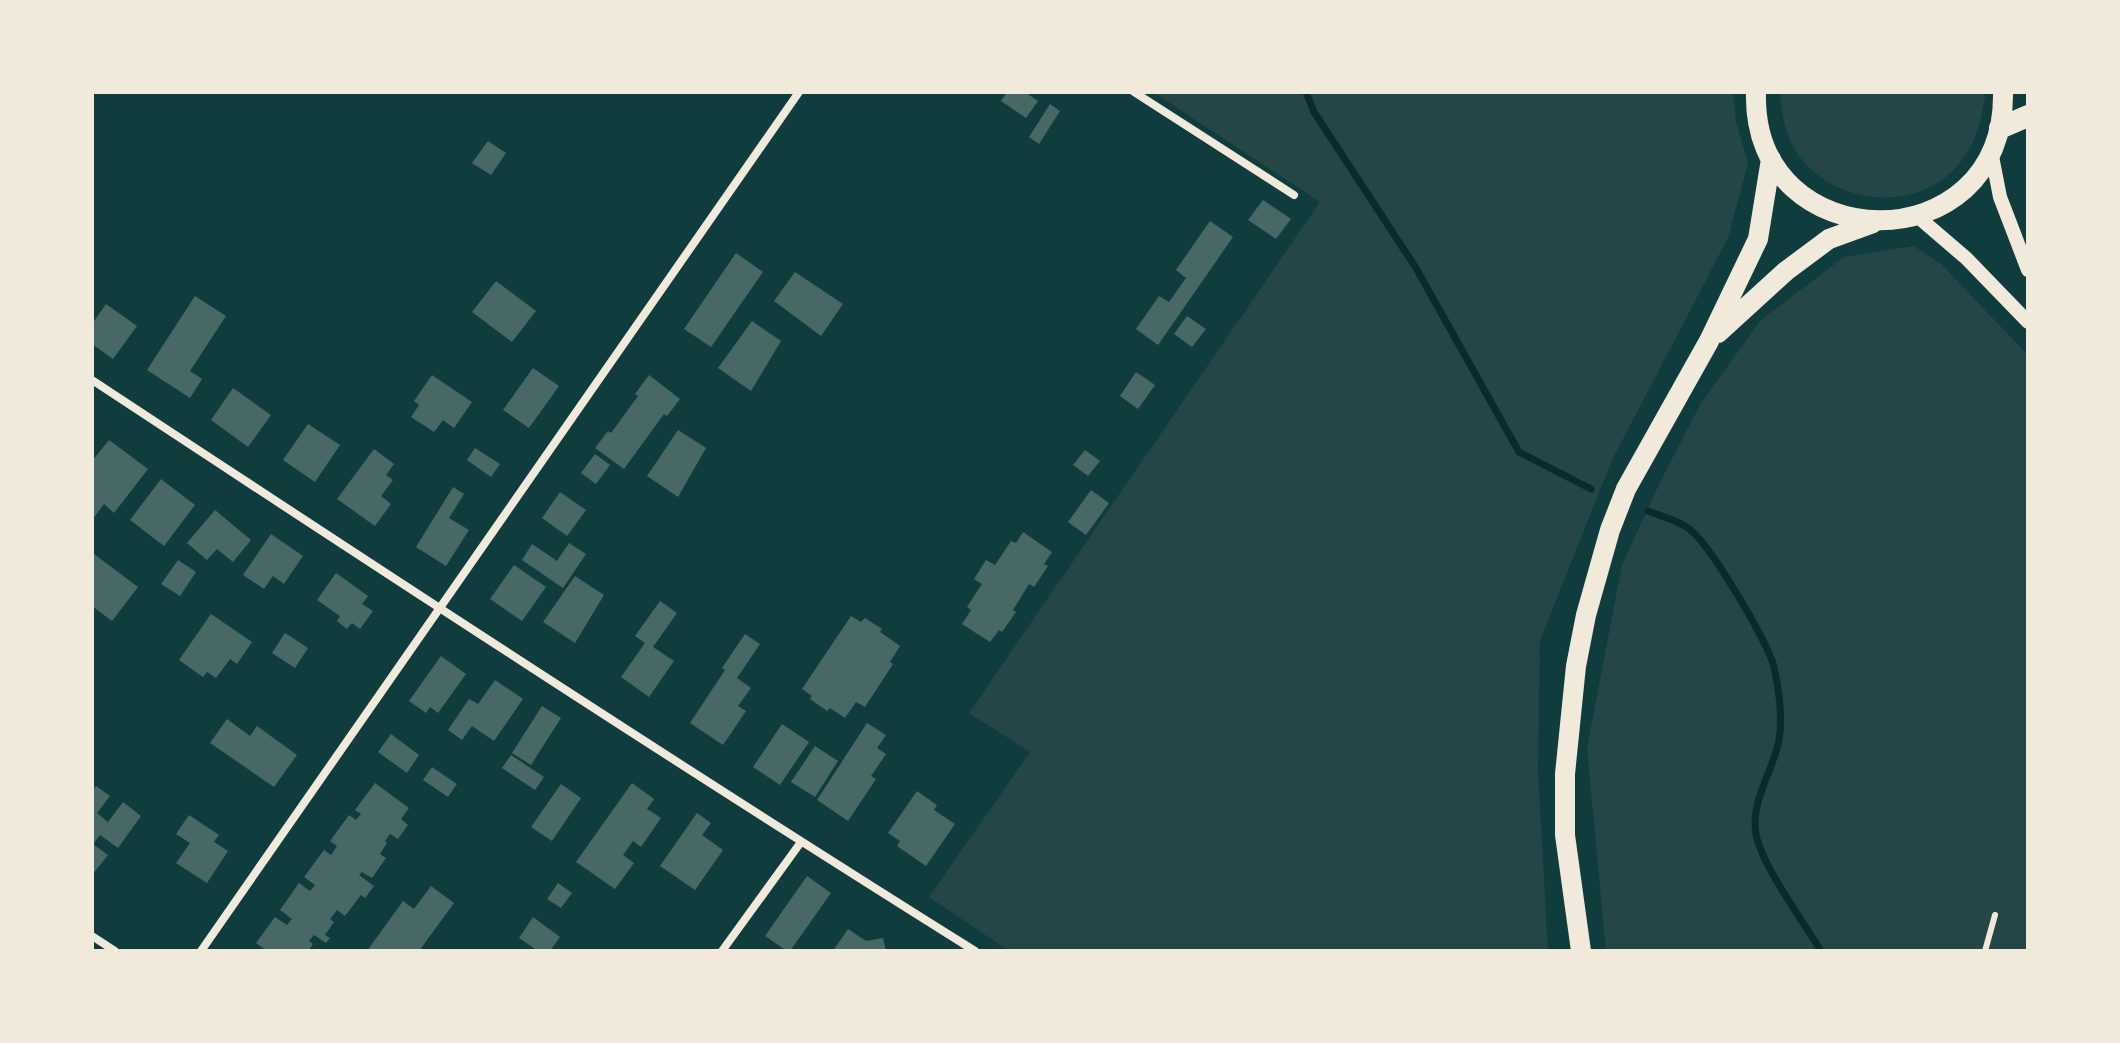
<svg xmlns="http://www.w3.org/2000/svg" width="2120" height="1043" viewBox="0 0 2120 1043" font-family="'Roboto Condensed',sans-serif">
	<style>
		.green { fill: #244646 }
		.lines { fill: none; stroke-linecap: round; stroke-linejoin: round }
		.stream { stroke: #0a2a2b; stroke-width: 7 }
		.building { fill: #486865 }
		.service { stroke: #f1e9da; stroke-width: 6 }
		.minor { stroke: #f1e9da; stroke-width: 8 }
		.tertiary { stroke: #f1e9da; stroke-width: 14 }
		.primary { stroke: #f1e9da; stroke-width: 20 }
		.motorway { stroke: #f1e9da; stroke-width: 22 }
	</style>
	<rect width="100%" height="100%" fill="#0f3d3e"/>
	<path class="green" d="M1153 92H1733L1736 122 1748 163 1728 238 1612 460 1540 641 1538 769 1548 951H1009L929 897 1030 752 969 713 1320 202Z
		M1780 92H1984L1985 97C1981 118 1978 136 1966 154 1930 214 1838 209 1799 156 1785 137 1782 114 1780 92Z
		M1914 246 1941 264 2028 355V951H1606L1587 748 1622 565 1663 476 1701 403 1761 320 1844 257Z"/>
	<g class="lines">
		<path class="stream" d="M1306 92 1314 112 1416 268 1519 452 1591 489
			M1648 511C1661 516 1677 520 1688 528 1709 542 1768 642 1774 667 1779 690 1783 717 1779 740 1773 772 1750 801 1756 834 1761 864 1804 923 1821 951"/>
	</g>
	<path class="building" d="M1007 92H1025L1038 101 1026 118 1001 101Z
		M1050 104 1060 111 1039 144 1029 137Z
		M488 141 506 153 491 175 472 163Z
		M1263 200 1291 219 1276 239 1248 220Z
		M1210 221 1233 237 1158 345 1136 329 1159 296 1169 302 1186 278 1176 270Z
		M736 253 763 272 711 347 684 329Z
		M795 272 843 304 821 336 774 301Z
		M496 281 536 311 512 342 472 312Z
		M195 296 226 316 190 371 202 379 190 398 147 370Z
		M106 304 137 326 113 359 92 344V324Z
		M1187 316 1206 329 1192 347 1174 334Z
		M752 321 781 341 751 391 718 368Z
		M533 368 559 386 529 428 503 410Z
		M1136 372 1155 385 1138 409 1120 396Z
		M432 375 472 402 454 428 443 420 434 432 411 417 419 405 414 401Z
		M649 375 680 399 667 416 664 414 624 469 595 448 608 431 611 433 638 396 635 394Z
		M233 388 271 415 248 447 211 420Z
		M308 424 340 445 315 482 283 460Z
		M678 430 706 448 678 497 647 476Z
		M109 440 148 469 114 513 104 504 92 520V461Z
		M475 448 500 464 491 477 467 460Z
		M374 449 394 464 386 475 393 480 381 496 391 504 375 526 337 499Z
		M1085 450 1100 461 1088 476 1073 465Z
		M595 454 610 465 596 484 581 473Z
		M161 479 195 505 164 546 130 520Z
		M453 487 464 494 449 518 469 530 446 566 416 547Z
		M1091 490 1109 503 1086 535 1068 522Z
		M560 492 586 510 567 536 542 518Z
		M215 510 251 540 233 562 217 549 207 560 187 543Z
		M1023 532 1052 552 1044 564 1048 566 1034 587 1029 584 1013 610 1016 612 1002 632 999 630 990 642 962 624 971 610 967 607 982 584 974 579 986 560 995 565 1011 541 1016 543Z
		M271 534 303 556 284 584 273 576 264 589 243 575Z
		M569 543 586 554 563 588 522 560 532 544 557 561Z
		M94 554 138 587 112 621 92 606Z
		M178 560 196 572 180 596 161 584Z
		M514 565 546 587 522 621 490 599Z
		M336 573 368 596 362 604 373 611 360 629 352 623 347 629 337 621 340 616 317 600Z
		M575 576 604 595 575 643 543 622Z
		M660 601 677 613 653 647 674 661 649 697 621 677 645 643 635 636Z
		M211 614 252 642 237 664 230 659 216 678 207 672 203 677 179 660Z
		M851 616 861 622 865 618 882 629 880 632 900 646 890 662 893 664 865 707 856 702 845 718 830 708 827 711 810 699 812 696 802 689Z
		M285 633 308 648 295 668 272 653Z
		M745 634 760 644 737 678 751 688 738 706 746 711 723 745 690 723 725 670 722 668Z
		M441 656 466 674 438 713 430 707 426 713 409 701Z
		M495 680 523 699 494 741 472 726 462 740 448 730 469 699 478 704Z
		M542 706 561 718 531 765 512 753Z
		M227 719 250 736 257 726 297 755 274 787 210 743Z
		M867 723 886 735 877 748 886 754 871 776 876 779 848 821 817 800Z
		M782 724 809 742 780 785 753 767Z
		M391 734 419 755 407 773 378 752Z
		M815 746 838 761 815 797 791 782Z
		M511 755 544 777 535 790 502 768Z
		M432 767 457 784 448 797 423 780Z
		M375 783 409 808 401 819 408 825 398 839 390 834 385 841 387 843 380 854 386 858 372 878 362 872 359 875 374 886 365 898 361 895 345 916 337 910 330 919 334 922 325 935 330 938 326 943 314 935 309 941 313 944 308 951H267L256 943 275 917 287 925 292 919 280 910 299 883 310 891 315 885 304 877 324 850 331 855 337 846 330 841 349 815 356 820 361 814 355 810Z
		M632 783 654 799 647 809 661 818 641 847 633 841 623 855 634 863 615 889 576 862Z
		M561 784 581 798 552 841 531 827Z
		M96 786 110 796 97 813 108 822 123 802 141 816 118 848 100 835 93 844 108 855 92 875V792Z
		M917 791 937 805 934 810 955 824 926 866 897 846 900 841 888 833Z
		M697 813 711 823 702 835 723 850 695 890 660 866Z
		M189 815 219 835 214 842 228 851 207 883 176 863 190 843 176 834Z
		M807 876 831 893 790 951H787L765 936Z
		M558 883 572 893 561 908 547 899Z
		M431 886 454 903 419 951H367L403 901 414 909Z
		M533 917 560 937 550 951H538L519 938Z
		M848 929 866 941 883 938 886 951H833Z"/>
	<g class="lines">
		<path class="service" d="M1985 951 1995 915"/>
		<path class="minor" d="M1134 92 1294 195
			M92 380C385 573 678 765 975 951
			M92 936 115 951
			M201 951 799 92
			M722 951 801 842"/>
		<path class="tertiary" d="M1991 151 2000 197 2028 270
			M1917 216 1966 258 2028 322"/>
		<path class="primary" d="M1756 92C1751 261 2006 265 2003 92
			M1718 333 1786 271 1829 239 1873 223
			M1581 951 1565 835V774L1576 666 1586 615 1610 530 1626 489 1709 341 1758 239 1771 159"/>
		<path class="motorway" d="M2000 128 2028 116"/>
	</g>
	<rect width="2120" height="1043" fill="none" stroke="#f1e9da" stroke-width="188"/>
</svg>
